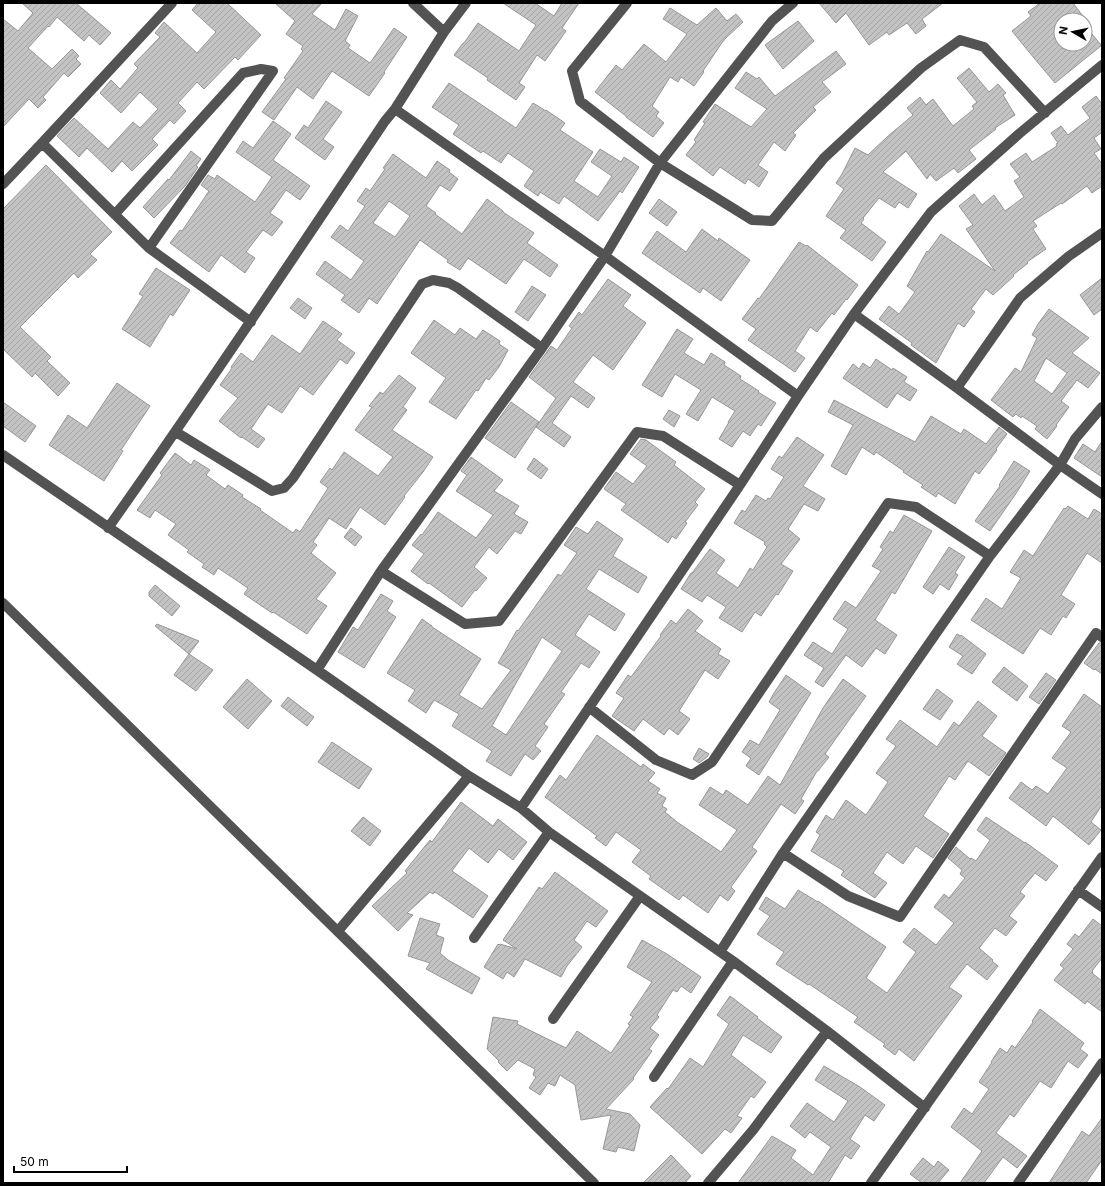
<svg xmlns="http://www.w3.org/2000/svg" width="1105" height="1186" viewBox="0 0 1105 1186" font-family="Inter,sans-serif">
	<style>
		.building { fill: url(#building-hatch); stroke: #979797; fill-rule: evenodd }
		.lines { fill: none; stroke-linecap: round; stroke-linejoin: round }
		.minor { stroke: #535353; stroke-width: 10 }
	</style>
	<defs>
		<pattern id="building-hatch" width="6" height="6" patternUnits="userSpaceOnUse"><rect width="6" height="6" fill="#c3c3c3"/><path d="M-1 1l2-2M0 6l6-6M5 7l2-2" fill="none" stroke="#a6a6a6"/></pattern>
	</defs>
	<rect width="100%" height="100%" fill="#fff"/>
	<path class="building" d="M22 3H76L111 33 100 45 89 35 84 41 57 17 49 27 48 26 28 48 52 69 72 49 79 56 76 59 81 64 68 77 64 73 43 97 46 100 38 108 29 99 3 127V19L18 31 33 13Z
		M198 3H227L261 35 238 60 235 57 204 89 197 82 178 103 186 111 174 124 170 120 152 139 158 145 132 171 122 161 112 172 87 148 79 157 57 136 74 118 108 149 133 122 140 128 158 109 140 92 121 113 100 93 111 80 120 89 138 68 134 64 160 37 155 33 164 22 197 53 216 32 192 10Z
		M275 3H322L312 14 335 30 346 9 358 16 345 41 350 45 348 48 370 63 394 28 407 37 384 72 385 73 369 96 332 71 313 99 297 87 274 120 262 112 286 79 284 78 303 51 301 49 303 46 286 34 295 21Z
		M503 3H535L554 16 562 3H579L562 28 566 31 545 61 537 55 519 83 525 87 516 100 487 80 488 78 454 55 463 43H464L478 23 519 51 536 25Z
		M819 3H943L922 19 926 26 916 34 907 23 889 35 887 32 869 45 846 13 836 23Z
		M1040 3H1073L1086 20H1061V44H1085V25L1100 44H1102V45L1055 83 1029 52 1012 31 1031 16 1028 12Z
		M670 8 697 25 716 8 727 21 736 14 743 22 726 38 721 44 703 71 704 72 694 86 681 77 678 82 670 77 652 106 659 112 656 116 664 123 653 137 626 117V116L595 92 616 65 622 70 644 44 666 62 687 34 663 19Z
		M798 21 814 41 783 69 765 45Z
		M836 51 846 64 822 82 831 92 813 107 816 110 793 133 796 135 785 151 774 142 758 165 768 172 759 187 748 179 745 184 720 167 713 176 686 155 696 142 694 140 705 123 703 122 715 104 751 127 767 109 735 88 746 72 757 79 759 77 775 96Z
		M969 68 989 92 998 84 1006 93 1003 95 1015 115 995 128 996 129 969 150 976 159 958 173 954 168 936 181 930 174 927 179 906 151 883 172 917 194 908 208 899 202 895 208 879 198 863 218 864 219 861 223 886 242 872 261 840 238 846 230 826 216 844 189 836 183 842 174 855 148 868 155 887 137 913 115 907 108 920 97 926 105 933 99 953 126 974 109 972 106 977 102 957 78Z
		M449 83 516 128 533 103 546 111V110L565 123 560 130 593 152 574 181 598 197 612 176 591 162 600 149 621 162 624 157 639 167 622 193 620 191 598 221 564 196 559 204 540 192 538 196 524 186 534 171 508 153 501 163 483 151 481 153 453 134 459 125 432 107Z
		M1096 96 1102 104V133H1101L1094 138 1101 149 1094 153 1102 164V186L1092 193 1087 186 1062 204 1061 203 1033 221 1037 226 1033 229 1046 249 1027 262 1028 263 1013 275 1014 276 993 295 986 289 971 309 975 312 964 327 958 323 936 363 911 345 912 343 879 319 889 306 899 314 915 292 907 286 927 251 928 252 941 234 995 271 966 229 973 225 959 206 974 194 982 205 994 195 1005 211 1024 197 1014 181 1020 177 1010 164 1026 153 1032 162 1057 146 1056 144 1058 143 1051 133 1061 126 1068 135 1090 118 1082 107Z
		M326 101 342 112 323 139 334 147 325 160 295 138 304 125 308 128Z
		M273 121 291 134 273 160 310 186 300 200 286 190 270 213 283 222 272 236 263 230 246 252 255 258 245 273 221 255 209 272 170 243 180 230 182 231 209 191 201 185 208 175 215 179 217 175 255 202 272 177 236 152 243 141 253 148Z
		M191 151 201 159 196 166 198 167 185 186 154 218 143 207 168 179 169 180Z
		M393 154 426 178 437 161 450 170 449 172 458 179 450 191 440 185 426 206 436 213 435 214 462 234 487 199 503 211V212L534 233 527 243 558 265 550 277 524 259 506 284 468 258 460 270 447 262 448 260 420 240 377 304 369 298 359 313 341 300 345 295 316 274 325 261 351 280 364 261 331 237 340 225 348 231 365 206 357 201 366 188 370 191 385 169 383 168ZM389 201 410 216 395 237 373 223Z
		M46 165 112 232 90 254 97 260 78 278 74 273 20 327 51 357 47 361 70 383 58 396 35 373 32 377 3 349V209Z
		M659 199 677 212 667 226 649 213Z
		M702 229 718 241 719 238 750 260 721 301 703 288 700 293 642 253 657 231 686 252Z
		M799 242 806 246 807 245 858 285 847 300 846 299 834 315 832 313 817 332 810 327 795 351 805 358 795 372 748 340 756 329 742 319 758 298 759 299Z
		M156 268 190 290 173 316 170 314 150 347 122 329 143 296 139 294Z
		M1102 278V309L1094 315 1080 295Z
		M608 279 631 295 623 306 646 323 613 370 593 355 573 382 595 398 588 408 571 396 552 423 571 437 564 447 536 427 556 398 529 377 551 346 557 350 572 328 569 326 579 312 582 315Z
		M532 286 546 295 528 321 515 312Z
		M298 298 312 308 305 319 290 308Z
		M1049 309 1089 338 1072 353 1100 373 1088 388 1077 380 1061 401 1069 407 1056 425 1057 426 1047 439 1035 429 1037 426 1022 416 1021 418 1016 414 1013 417 991 400 1015 368 1021 372 1037 338 1032 335 1038 324ZM1046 358 1067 373 1052 394 1034 381Z
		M434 320 455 335 460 328 476 339 483 330 500 341 499 344 508 350 499 367 489 380 486 378 478 391 476 390 456 419 429 402 446 378 411 353Z
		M323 321 342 334 337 340 355 353 347 364 340 359 313 395 300 386 282 413 268 404 251 429 265 439 258 448 242 437 241 438 219 421 238 398 220 385 232 368 231 367 241 353 253 362 272 335 300 354Z
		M677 329 693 339 684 353 704 365 711 353 725 362 724 365 741 376 740 379 759 391 758 392 776 403 761 426 758 424 750 436 743 431 732 447 719 439 729 422H728L735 411 712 397 698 421 686 414 701 390 675 374 662 397 642 385Z
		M876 359 892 370 893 368 907 377 904 382 917 390 910 401 897 393 887 408 843 378 853 364 859 369 863 363 870 368Z
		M399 375 416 388 403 407 407 410 392 430 433 457 423 472 404 496 405 497 385 525 360 507 346 529 329 518 313 542 317 545 311 553 336 573 316 599 327 606 307 634 273 612 272 613 244 594 248 588 218 568 214 575 202 567 204 564 187 552 189 550 168 535 176 524 155 510 150 518 137 510 162 475 160 473 175 453 191 465 194 460 210 470 206 475 225 489 228 485 243 495 242 497 261 509 260 510 293 533 296 529 300 532 328 488 320 482 330 468 332 470 344 452 378 476 393 457 355 430 372 407 369 406 380 392 383 394Z
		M117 383 150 406 121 450 123 451 104 481 49 445 68 415 87 428Z
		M834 400 915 442 931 416 961 434 964 429 986 444 999 427 1007 434 996 449 997 450 979 474 975 471 955 504 938 493 936 497 921 487 923 485 903 472 904 471 876 452 874 455 862 447 846 475 831 466 853 425 828 412Z
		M3 402 36 426 25 442 3 426Z
		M511 402 539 422 515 458 485 438Z
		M669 410 680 416 674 427 663 419Z
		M797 437 824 455 803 486 825 499 818 511 804 504 788 529 800 539 781 564 793 571 778 595 776 594 761 616 755 612 742 632 719 618 726 607 707 595 702 602 681 589 691 573H692L710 549 725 560 716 573 738 588 750 568 753 570 767 547 764 544 765 542 734 523 742 510 745 512 756 495 766 501 768 498 770 499 784 477 771 469 779 456 782 458Z
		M641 439 646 440 676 462 674 465 705 489 695 502 698 505 685 522 687 523 676 539 672 536 668 543 621 510 626 504 604 489 616 472 633 484 647 466 630 454Z
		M1102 441V477L1074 458 1083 444 1095 452Z
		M471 457 503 480 494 491 519 506 514 514 528 522 521 534 515 531 497 554 489 547 474 567 487 578 476 591 475 590 462 607 429 583 428 584 411 571 424 554 412 545 421 534 422 535 438 512 476 538 493 515 456 491 467 475 461 471Z
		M534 458 548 469 541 479 527 469Z
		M1014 461 1030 471 1015 495 990 531 975 521 1000 486 999 485Z
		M1068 506 1088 519 1094 509 1102 514V563L1087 553 1061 595 1075 604 1066 618 1063 616 1051 635 1040 628 1023 654 971 620 986 598 1002 609 1021 578 1010 572 1024 550 1033 556 1064 508 1065 509Z
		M904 515 932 531 895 594 892 592 875 620 897 635 885 654 876 648 862 667 846 655 823 687 815 682 824 668 804 655 813 642 832 654 848 629 833 619 845 601 856 608 881 571 872 566 883 549 880 547 890 531 893 533Z
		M597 521 623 539 613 556 647 577 638 593 599 569 586 589 625 614 615 631 589 614 575 635 600 652 589 668 581 663 561 692 565 694 544 724 548 727 535 746 541 751 533 760 525 754 511 776 486 761 492 751 452 726 459 714 434 700 426 713 408 701 415 690 387 673 422 619 432 626V627L481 659 459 695 482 709 511 670 498 663 517 630 518 631 558 574 561 576 577 553 564 545 576 527 588 534ZM542 637 562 651 506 735 492 726Z
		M351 528 362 537 355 546 344 537Z
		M949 547 965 557 955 573 958 575 949 590 940 584 933 594 923 587Z
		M155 585 180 606 172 616 149 596V592Z
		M381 594 393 601 387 611 396 617 364 668 338 652 353 627 358 630Z
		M688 609 703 621 695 631 721 649 718 654 730 661 718 679 705 670 679 711 690 719 678 735 669 728 664 735 643 719 634 731 612 716 624 698 616 693 628 675 631 677 661 636 660 635 671 620 676 624Z
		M157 624 199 641 189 654 155 626Z
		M957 634 961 636V635L986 654 972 674 957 664 963 656 949 647Z
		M1099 643H1102V674L1095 669 1094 670 1084 663Z
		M189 654 213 670 196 691 174 675Z
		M1004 667 1028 686 1017 701 992 682Z
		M1046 673 1056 680 1039 704 1029 697Z
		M786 675 811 693 759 775 746 766 751 758 742 752 750 740 759 745 780 710 769 702 774 693Z
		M247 679 272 701 248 729 223 707Z
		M843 679 866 696 825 754 829 757 818 771H817L801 799 804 801 795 814 781 804 752 847 757 851 731 887 735 891 728 901 720 895 708 913 683 895 679 900 649 879 651 876 632 862 641 850 616 832 606 846 595 838 597 836 545 797 560 775 566 780 597 735 641 767 643 764 655 773 648 781 660 789 657 793 666 798 662 806 667 809 665 812 677 822 721 852 737 830 699 805 710 787 723 795 726 790 748 805 768 776 780 785 823 708Z
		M937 689 953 701 940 720 923 709Z
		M1084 694 1102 707V805L1091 822 1101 830 1089 845 1053 816 1046 826 1009 798 1021 782 1032 790 1036 786 1048 794 1067 768 1052 758 1071 732 1062 726Z
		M288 697 314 717 307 726 281 706Z
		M978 701 997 716 982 736 1006 753 989 776 968 761 955 780 949 776 923 816 949 834 933 858 916 846 903 864 887 852 873 873 887 883 875 898 841 875 844 871 811 851 820 835 816 832 826 815 833 820 846 800 866 815 888 782 876 773 896 746 886 739 900 720 937 747 954 722 959 726Z
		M332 742 372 769 359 789 318 762Z
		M699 748 709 754 707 757 699 763 693 759Z
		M461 802 493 826 498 819 527 842 513 860 499 849 488 863 469 848 452 871 488 896 473 918 435 892 433 894 430 892 407 913 413 915 398 931 372 906 407 873 405 871 430 840 432 842Z
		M363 817 381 831 370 846 351 831Z
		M986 817 1025 843V842L1058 866 1046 881 1035 873 1020 892 1025 896 1009 916 1017 922 1006 936 995 928 979 948 993 960 992 961 998 966 987 980 967 964 949 987 962 996 914 1061 899 1049 895 1055 883 1046 885 1044 854 1022 858 1017 809 984 808 985 776 964 784 952 757 934 770 916 759 909 766 897 785 909 798 890 818 902V901L886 947 866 978 887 993 916 952 903 942 914 928 936 945 954 923 934 907 944 894 949 898 965 878 960 874 962 870 948 858 956 847 970 859 971 858 976 861 990 840 977 830Z
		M555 872 608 911 596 927 587 921 574 940 582 947 567 966 561 977 525 959 514 977 507 972 503 979 484 967 498 944 499 945 500 944 517 949 503 940 539 887 542 889Z
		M420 918 440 924 436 935 444 938 440 953 448 960 480 978 472 994 426 969 430 963 408 956Z
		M1093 919 1102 926V958L1092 971 1093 972 1092 973 1102 981V1012L1087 1001 1085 1004 1054 980 1064 968 1060 965 1073 949 1067 944 1075 934 1079 937Z
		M642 940 667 954 701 977 691 993 681 986 677 992 673 990 657 1015 659 1017 650 1028 659 1035 649 1049 652 1051 633 1078 634 1079 606 1109 630 1114 640 1125 634 1151 618 1147 616 1152 603 1149 611 1115 581 1120 575 1085 560 1075 555 1086 548 1083 540 1095 529 1088 536 1077 533 1075 535 1069 518 1060 507 1071 498 1062 499 1061 487 1049 493 1017 518 1021 517 1024 566 1048 577 1031 611 1053 630 1025 628 1024 633 1017 630 1015 652 982 627 967Z
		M730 996 758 1017 757 1018 782 1037 771 1053 743 1035 731 1055 766 1082 754 1098 751 1096 737 1116 742 1118 731 1133 725 1129 702 1154 650 1107 667 1088 668 1089 690 1058 703 1067 729 1024 717 1015Z
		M1040 1009 1084 1043 1080 1049 1088 1055 1078 1068 1068 1061 1051 1088 1040 1081 1014 1117 1010 1114 996 1133 1027 1156 1017 1168 1003 1157 984 1183H960L982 1151 951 1127 964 1108 972 1114 989 1089 979 1082 992 1062H991L1000 1048 1007 1053 1012 1045 1015 1048 1033 1022 1032 1021Z
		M824 1066 860 1087 885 1105 874 1121 865 1115 850 1139 860 1146 851 1159 845 1155 828 1183H738L772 1136 796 1150 791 1158 813 1175 831 1147 810 1132 805 1138 790 1126 807 1103 834 1122 848 1101 815 1080Z
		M1102 1118V1160L1086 1183H1049L1082 1131 1089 1136Z
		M671 1155 691 1176 685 1183H643Z
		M923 1158 934 1167 938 1161 949 1170 938 1183H922L910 1174Z"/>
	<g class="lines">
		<path class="minor" d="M413 3 444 32
			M627 3 572 71 580 101 660 163 752 220 772 221 824 158 921 68 960 40 984 47 1045 113
			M395 109 605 256 798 396
			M42 143 149 248 251 322
			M3 184 42 143 172 3
			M115 214 243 73 261 69 273 71 149 248
			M854 314 957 388 1060 465 1102 494
			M957 388 1020 298 1069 256 1102 233
			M176 432 272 491 284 488 293 478 422 284 433 280 449 283 458 288 542 348
			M3 455 317 670 469 776 521 808 549 832 733 961 827 1031 925 1108
			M108 528C203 394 294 257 385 121L395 109 444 32 466 3
			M381 571 465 624 499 621 637 432 663 436 740 485
			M3 603 594 1183
			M317 670 381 571 542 348 605 256 660 163 772 21 793 3
			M589 707 656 760 692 775 712 762 888 503 916 507 990 556
			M521 808 740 485 798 396 854 314 931 212 1020 133 1102 65
			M783 853 848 896 900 917 1096 633 1102 637
			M1078 890 1102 907
			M338 931 469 776
			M474 938 549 832
			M720 952 783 853 990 556 1060 465 1075 439 1102 407
			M553 1019 640 896
			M654 1077 733 961
			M708 1183 753 1130 827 1031
			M871 1183 1102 857
			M1018 1183 1102 1063"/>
	</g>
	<rect width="1105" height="1186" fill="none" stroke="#000000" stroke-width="8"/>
	<g transform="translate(1073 32) rotate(279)"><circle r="19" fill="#ffffff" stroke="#999999"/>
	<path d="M0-3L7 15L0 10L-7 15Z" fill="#000000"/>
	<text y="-6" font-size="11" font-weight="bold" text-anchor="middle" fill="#000000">N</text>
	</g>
	<path d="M14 1166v6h113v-6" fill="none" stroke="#000000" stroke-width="2"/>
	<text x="20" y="1166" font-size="12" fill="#000000" stroke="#ffffff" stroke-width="3" paint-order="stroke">50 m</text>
</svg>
